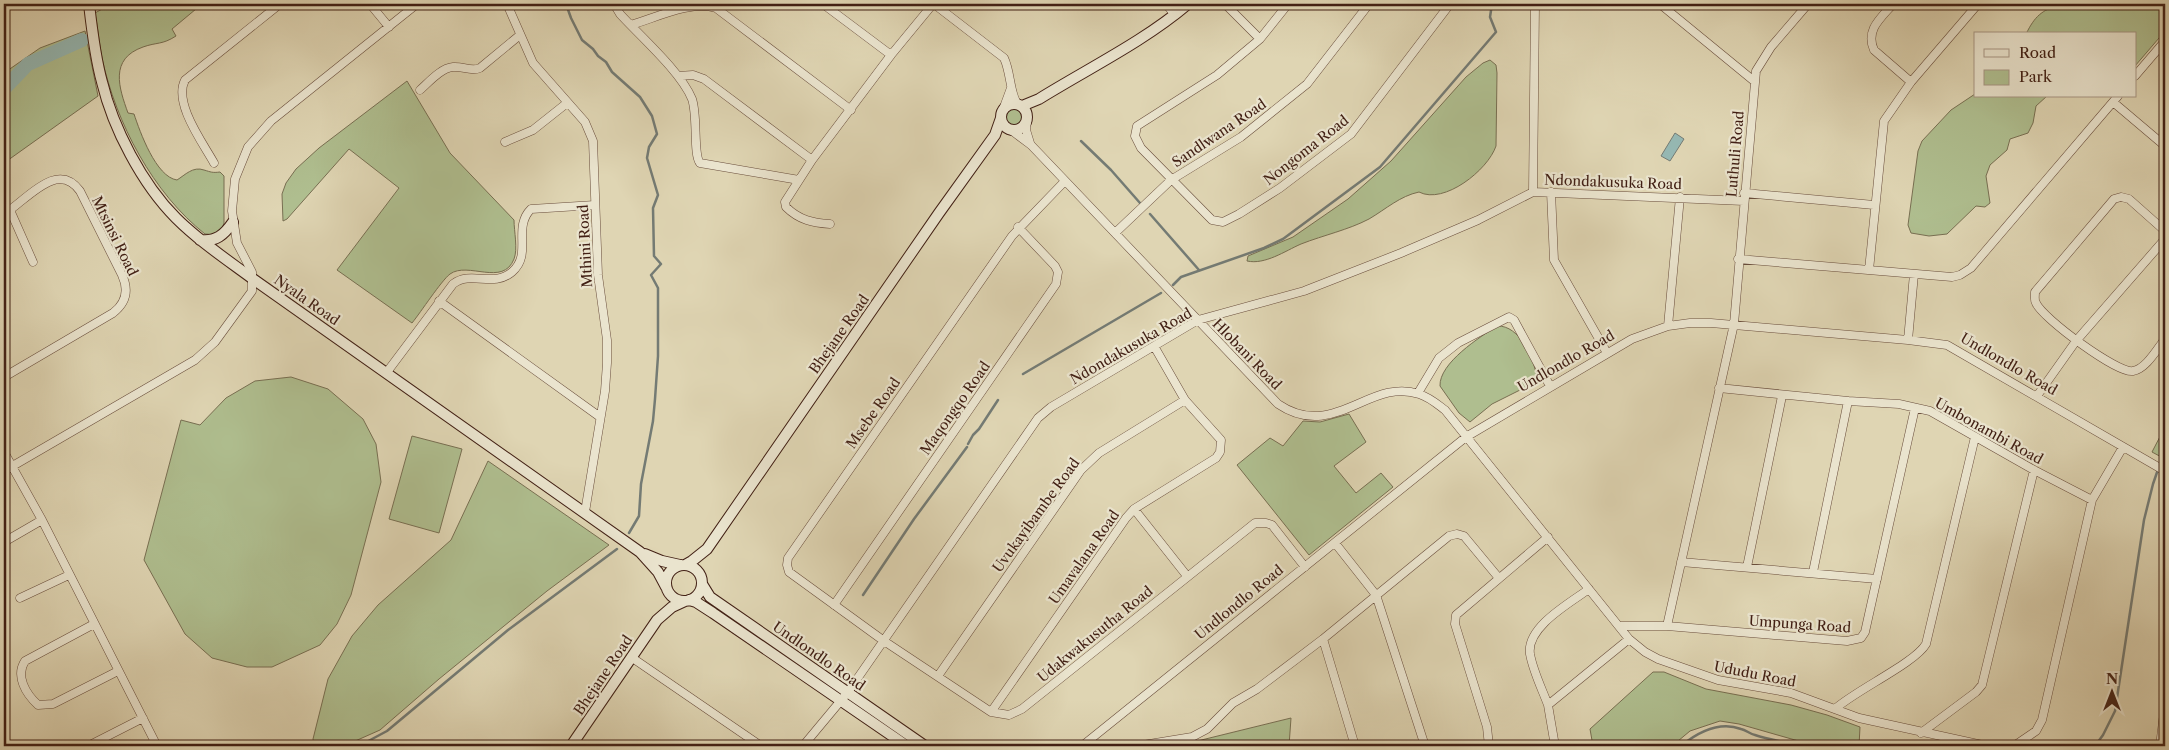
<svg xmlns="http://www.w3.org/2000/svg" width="2169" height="750" viewBox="0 0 2169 750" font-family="'Libre Caslon Text',serif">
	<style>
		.green { fill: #afbe8f; stroke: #786f52 }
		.water { fill: #95b8b3; stroke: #747b74 }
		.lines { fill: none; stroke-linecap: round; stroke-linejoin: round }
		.stream { stroke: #747b74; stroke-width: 2.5 }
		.river { stroke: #95b8b3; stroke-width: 14 }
		.street-casing { stroke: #694d3c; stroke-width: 9 }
		.secondary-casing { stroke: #422015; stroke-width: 12 }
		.street { stroke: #eae4ce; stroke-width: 8 }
		.secondary { stroke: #eae4ce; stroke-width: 10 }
		.labels { text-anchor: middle; stroke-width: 4.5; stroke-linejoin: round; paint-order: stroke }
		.street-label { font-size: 14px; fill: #422015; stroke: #eae4ce }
	</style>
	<rect width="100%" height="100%" fill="#dfd5b3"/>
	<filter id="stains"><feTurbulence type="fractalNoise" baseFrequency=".004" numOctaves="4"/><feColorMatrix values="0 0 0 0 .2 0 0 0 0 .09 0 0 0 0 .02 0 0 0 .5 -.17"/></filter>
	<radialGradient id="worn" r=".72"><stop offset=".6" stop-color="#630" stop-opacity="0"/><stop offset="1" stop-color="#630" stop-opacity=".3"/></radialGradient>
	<path class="green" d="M111 4H202L172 29 176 36C162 45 157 42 143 47 109 59 119 88 128 113L134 114C140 132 156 177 177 180 185 175 193 166 204 170 211 172 212 173 220 172L224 176V223C222 232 214 235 205 234 153 193 116 123 102 58 99 43 98 28 95 13Z
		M2060 4H2165V31L2135 66V34H2026C2035 16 2041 11 2060 4Z
		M85 31 98 96 4 163V73L40 48Z
		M1490 60 1496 65 1497 73 1496 146C1488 170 1444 205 1419 192 1400 196 1386 209 1369 219 1348 230 1324 235 1301 244 1285 251 1265 265 1247 261L1248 256 1293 237 1348 199 1391 161 1466 77 1483 63Z
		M407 81 450 153 514 220C514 231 518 249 514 259 503 287 468 261 450 274 441 281 421 312 412 323L337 270 399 188 349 149 287 219 283 221 282 194 286 183 296 169 319 148Z
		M1975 94V96H2047L2036 106 2033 123 2028 133 2010 139 2007 150 1990 165 1986 176 1990 203 1985 207 1976 206 1947 234 1929 236 1911 233 1908 225 1918 151 1922 141 1951 110Z
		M1006 117a8 8 0 1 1 16 0a8 8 0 1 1-16 0Z
		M1497 326C1520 325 1534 359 1537 378L1532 384 1492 404 1470 422 1459 413 1440 386C1439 363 1480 337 1497 326Z
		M291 377 328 389 363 419 376 444 381 482 351 595 337 624 320 645 272 667H247L212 658 185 634 144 560 181 420 200 425 226 398 255 381Z
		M1349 414 1366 442 1334 466 1356 493 1381 473 1393 487 1309 555 1237 465 1270 438 1283 446 1303 421 1320 422Z
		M2165 427V459L2152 452Z
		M412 436 462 449 439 533 389 519Z
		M488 461 609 545 547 591 439 679 380 730 344 746H314L313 739 328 679 352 636 378 605 451 540Z
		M1653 672H1664L1706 689 1791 705 1827 715 1860 727 1859 746H1816L1739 724 1720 721 1690 731 1672 746H1593L1590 729Z
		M1291 718 1289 746H1177Z"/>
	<path class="water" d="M1675 133 1684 139 1670 161 1661 156Z"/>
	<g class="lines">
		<path class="stream" d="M566 4 571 18 582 40 593 49 598 56 606 62 612 72 640 97 652 116 657 134 649 147 647 158 658 195 653 208 654 256 661 264 651 275 658 288V356L655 399 653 421 641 484 639 516 629 533
			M1081 141 1111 170 1140 203
			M1150 214 1199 270
			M1173 285 1181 277 1264 248 1283 239 1380 167 1496 32 1490 17 1492 4
			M1023 374 1161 293
			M968 444 973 435 979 429 998 400
			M863 595 914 519 967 447
			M359 746 387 731 508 630 617 549
			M1681 746C1697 733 1719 721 1741 729 1746 730 1750 734 1755 735 1770 740 1786 742 1801 746
			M2095 746 2103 735 2115 711 2144 520 2153 484 2165 449"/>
		<path class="river" d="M4 89 28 64 82 40"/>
		<g class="street-casing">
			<path id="street" d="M370 4 389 27
				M507 4 533 63 585 122 593 141 598 275 607 340V363L605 391 585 512
				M614 4 620 14C641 37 681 72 692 99 698 116 693 155 700 163L799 180
				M823 4 891 55
				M934 4 1004 58C1011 73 1009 89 1017 104
				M1166 4 1175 15
				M1225 4 1260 39
				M1288 4 1260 39 1217 75 1137 126 1135 136 1141 148 1212 220 1223 222 1239 214 1280 188 1351 134 1450 4
				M1660 4 1754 81
				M1893 4C1881 18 1865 30 1874 50L1911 82
				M631 25C655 18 692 0 716 8L851 110
				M678 76 693 75 704 79 812 160
				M2135 76 2165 41
				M420 90C429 82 441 68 453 67 463 66 471 72 480 68L520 35
				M2113 102 2165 146
				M1004 107 1011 88
				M1027 121 1026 130 1030 143
				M1011 130 1031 145 1278 404C1334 442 1370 377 1419 394 1429 397 1437 404 1445 410L1629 639 1645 652 1658 659 1718 680 1791 693 1859 718 1987 746
				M505 142 533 130 567 103
				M214 163C203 143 173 103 185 80L280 4
				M1064 182 1012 236 788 558 787 565 789 572 884 641 991 712 1009 715 1022 709 1255 523H1266L1272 525 1305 567
				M1533 192 1535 4
				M1551 192 1554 260 1607 353
				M1744 193 1874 205
				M10 210 33 262
				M4 214C26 201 57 159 80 191L122 275C129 290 126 303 113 313L4 377
				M830 224C813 223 799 220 786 207L785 202 812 160 891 55 933 4
				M2165 231 2129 199 2121 197 2114 199 2035 292C2035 296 2034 300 2036 303 2042 318 2118 374 2133 371 2146 369 2157 349 2165 339
				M1115 233 1171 180 1241 137 1307 84 1369 4
				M1738 259 1952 277 1960 275 1971 268 2118 96
				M1869 270 1884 121 1911 82 1978 4
				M439 301 600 417
				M1668 326 1680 197
				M1908 340 1914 274
				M387 372 453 284C471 270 493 288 512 272 533 254 512 228 531 209L595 205
				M1719 388 1848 401 1899 404 1930 411 2034 470 2092 500
				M1418 393 1439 358 1458 343 1509 317 1514 320 1550 386
				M2037 396 2076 341 2165 239
				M4 452 42 520 157 746
				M4 471 195 360 215 342 252 291V272L237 243 232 211 235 179 248 147 271 121 417 4
				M1134 509 1187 576
				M4 542 42 520
				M1335 543 1376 595 1425 746
				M1681 562 1877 579
				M1747 567 1782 396
				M1813 572 1848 401
				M20 598 69 575
				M834 605 1056 284 1058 272 1055 266 1018 227
				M94 624 25 661C15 676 26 694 38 705L53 704 118 671
				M1620 626H1667L1847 641 1861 638 1865 632 1915 408
				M1667 626 1734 324 1756 71 1771 47 1808 4
				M1323 639 1355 746
				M631 657 761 746
				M938 676 1081 470 1099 453 1185 400
				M1548 705C1542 689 1533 671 1530 654 1526 627 1570 603 1589 589
				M1835 709C1856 690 1915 663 1926 644L1975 437
				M991 712 1126 518 1134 509 1216 458 1220 452 1221 440 1185 400 1154 346
				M1921 733 1976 692 1982 685 2034 470
				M88 746 143 718
				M803 746 848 692 1038 418 1051 407 1198 320 1304 291 1401 253 1478 220 1533 192 1744 201
				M1082 746 1466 437 1632 339 1668 326 1690 323H1711L1908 340 1947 345 2165 471
				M1137 746 1192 737 1207 729 1233 703 1257 689 1323 639 1449 536 1457 534 1464 536 1498 577
				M1489 746 1487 727 1455 624 1456 615 1548 537
				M1555 746 1548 705 1629 639
				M2014 746 2036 731 2042 720 2092 500 2123 447
				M2160 746 2165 705"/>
		</g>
		<g class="secondary-casing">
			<path id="secondary" d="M89 4C92 30 95 57 102 82 113 128 142 184 176 218 199 241 226 259 253 279L640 552 658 572 666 587
				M1001 117a13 13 0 1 1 26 0a13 13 0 1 1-26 0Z
				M1022 106 1039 99C1089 68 1143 42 1188 4
				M200 240C216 242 224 235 233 222
				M645 554 662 561 680 565
				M666 583a18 18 0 1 1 36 0a18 18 0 1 1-36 0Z
				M685 565 692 561 707 549 939 213 995 135 1001 118
				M702 584 710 597 925 746
				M689 600 696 602 713 613 907 746
				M571 746 657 620 672 607 685 601"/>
		</g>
		<use href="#street" class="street"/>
		<use href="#secondary" class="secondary"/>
	</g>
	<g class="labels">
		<g class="street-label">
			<text transform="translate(1219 133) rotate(-34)" y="5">Sandlwana Road</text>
			<text transform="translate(1306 150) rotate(-38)" y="5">Nongoma Road</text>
			<text transform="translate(1735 154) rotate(-85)" y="5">Luthuli Road</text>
			<text transform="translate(1613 182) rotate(2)" y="5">Ndondakusuka Road</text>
			<text transform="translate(115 236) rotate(64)" y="5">Mtsinsi Road</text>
			<text transform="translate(585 246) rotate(-93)" y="5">Mthini Road</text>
			<text transform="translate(307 300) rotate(35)" y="5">Nyala Road</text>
			<text transform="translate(839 334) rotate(-55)" y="5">Bhejane Road</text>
			<text transform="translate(1131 346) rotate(-30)" y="5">Ndondakusuka Road</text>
			<text transform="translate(1247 354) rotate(46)" y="5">Hlobani Road</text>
			<text transform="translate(1566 361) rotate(-30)" y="5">Undlondlo Road</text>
			<text transform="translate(2009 364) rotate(30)" y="5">Undlondlo Road</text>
			<text transform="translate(955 408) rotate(-55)" y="5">Maqongqo Road</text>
			<text transform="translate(873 413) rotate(-55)" y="5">Msebe Road</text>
			<text transform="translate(1989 431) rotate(29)" y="5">Umbonambi Road</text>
			<text transform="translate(1036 515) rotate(-54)" y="5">Uvukayibambe Road</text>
			<text transform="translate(1084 557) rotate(-55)" y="5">Umavalana Road</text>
			<text transform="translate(1239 602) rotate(-39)" y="5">Undlondlo Road</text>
			<text transform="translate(1800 624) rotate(4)" y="5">Umpunga Road</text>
			<text transform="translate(1095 634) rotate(-39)" y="5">Udakwakusutha Road</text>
			<text transform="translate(819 656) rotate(35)" y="5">Undlondlo Road</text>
			<text transform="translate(1755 674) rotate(11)" y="5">Ududu Road</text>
			<text transform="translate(603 675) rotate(-56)" y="5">Bhejane Road</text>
		</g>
	</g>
	<rect width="2169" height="750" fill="none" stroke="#dfd5b3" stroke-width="20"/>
	<rect x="5" y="5" width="2159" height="740" fill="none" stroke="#422015" stroke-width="2.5"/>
	<rect x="10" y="10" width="2149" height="730" fill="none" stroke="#422015"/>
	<rect x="1974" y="32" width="162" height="65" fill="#eae4ce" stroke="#a79684"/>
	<rect x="1984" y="49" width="25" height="8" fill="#eae4ce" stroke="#a79684"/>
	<text x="2019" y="58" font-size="15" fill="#422015">Road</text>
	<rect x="1984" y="70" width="25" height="15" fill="#afbe8f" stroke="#a79684"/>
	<text x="2019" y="82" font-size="15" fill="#422015">Park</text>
	<g transform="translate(2112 692)" stroke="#eae4ce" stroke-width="4" paint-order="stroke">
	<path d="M0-4L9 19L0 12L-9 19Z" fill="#422015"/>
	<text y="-8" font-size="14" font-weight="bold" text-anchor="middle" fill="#422015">N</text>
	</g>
	<rect width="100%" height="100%" filter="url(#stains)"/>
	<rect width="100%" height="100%" fill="url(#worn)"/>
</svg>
